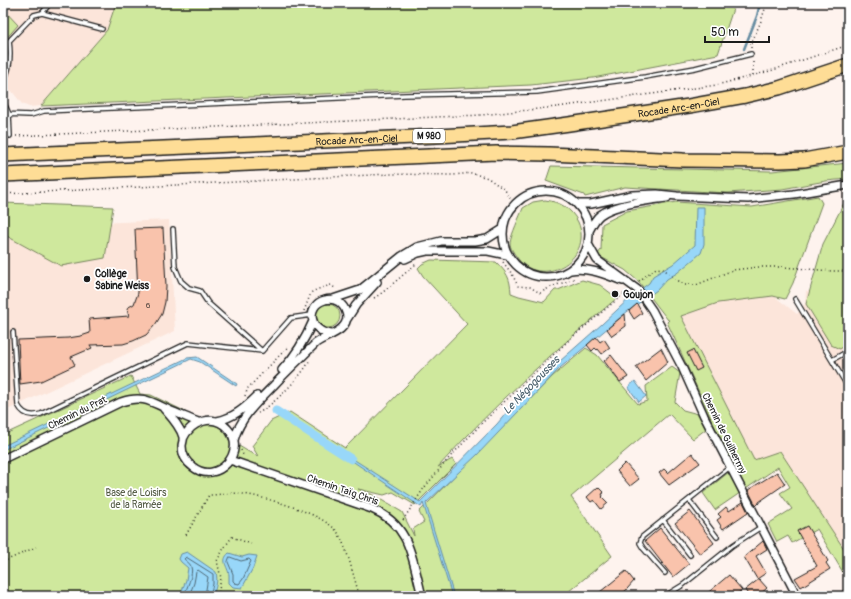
<svg xmlns="http://www.w3.org/2000/svg" width="851" height="599" viewBox="0 0 851 599" font-family="Pangolin,sans-serif">
	<style>
		.built { fill: #fce5da }
		.green { fill: #cfe89d; stroke: #76825c }
		.water { fill: #98d7f9; stroke: #668ca1 }
		.lines { fill: none; stroke-linecap: round; stroke-linejoin: round }
		.shore { stroke: #4e6774; stroke-width: 1 }
		.stream { stroke: #668ca1; stroke-width: 2.5 }
		.canal { stroke: #98d7f9; stroke-width: 9 }
		.building { fill: #f9c3ac; stroke: #1c1c1c }
		.lane-casing { stroke: #1c1c1c; stroke-width: 6 }
		.street-casing { stroke: #1c1c1c; stroke-width: 10 }
		.highway-casing { stroke: #1c1c1c; stroke-width: 16 }
		.path { stroke: #1c1c1c; stroke-width: 1.5; stroke-dasharray: 1 3; stroke-linecap: butt }
		.lane { stroke: #fff; stroke-width: 3.5 }
		.street { stroke: #fff; stroke-width: 7 }
		.highway { stroke: #fedd96; stroke-width: 13 }
		.poi-dot { fill: #1c1c1c; stroke: #fff; stroke-width: 1.5 }
		.labels { text-anchor: middle; stroke-width: 3.5; stroke-linejoin: round; paint-order: stroke }
		.number-label { font-size: 8px; fill: #534640 }
		.shield { fill: #fff; stroke: #606060; stroke-width: 1 }
		.shield-label { font-size: 9px; font-weight: bold; fill: #1c1c1c }
		.street-label { font-size: 10px; fill: #1c1c1c; stroke: #fff }
		.poi-label { font-size: 10px; font-weight: bold; fill: #1c1c1c; stroke: #fff; text-anchor: start }
		.park-label { font-size: 10px; fill: #525943; stroke: #fff }
		.water-label { font-size: 11px; font-style: italic; fill: #475d69; stroke: #fff }
	</style>
	<rect width="100%" height="100%" fill="#fef3ee"/>
	<filter id="ink" filterUnits="userSpaceOnUse"><feTurbulence type="fractalNoise" baseFrequency=".025" numOctaves="2"/><feDisplacementMap in="SourceGraphic" scale="8" xChannelSelector="R" yChannelSelector="G"/><feConvolveMatrix kernelMatrix="1 2 1 2 8 2 1 2 1" color-interpolation-filters="sRGB"/></filter>
	<g filter="url(#ink)">
		<path class="built" d="M3 3H116L107 30 41 106 29 107 22 104 11 90 3 97Z
			M169 220 175 331 3 412V227Z
			M806 291H815L848 305V555L780 451 754 461 681 316 718 303 774 296 797 314 805 304Z"/>
		<path class="green" d="M116 3H735L718 54 593 78 531 85 41 106 107 30Z
			M3 9 18 25 5 40 6 55 3 71Z
			M848 163V179L826 181 782 189 728 193 625 187 585 197 584 195 546 181 551 166 772 171Z
			M818 196 822 203 793 283 785 299 773 296 718 303 681 316 754 460 780 451 848 555 847 579 817 529 792 543 788 536 777 542 768 524 792 509 780 493 790 487 778 467 715 510 703 493 735 467 713 423 667 322 669 320H668L639 282 625 270 597 255 601 250 602 224 627 211 676 202 752 207Z
			M848 198V343L840 349 831 345 806 304 823 244 845 201Z
			M545 200C560 202 571 208 578 222 595 260 539 291 516 256 514 253 510 248 510 243 511 235 520 216 523 208L533 202Z
			M3 203 113 207 105 258 61 266 3 234Z
			M431 260 496 262C507 273 510 277 511 293L519 296 544 302 555 290H558L582 280 600 285 617 298C554 351 493 406 438 467L452 459 456 464 415 505 393 492 384 495 358 489 371 494 402 512 414 536 413 529 424 522 419 512 553 376 586 348 597 355 638 404 647 401 646 386 672 367 680 373 675 402 683 410 698 414 706 429 693 439 669 414 571 497 612 556 563 596H3V435L131 376 140 394 151 395 182 410 205 424H212L219 427 225 432 229 440 249 452 258 456 252 446 271 421 290 412 345 448 467 324 423 276 418 268 422 264Z
			M316 316a12 12 0 1 1 24 0a12 12 0 1 1-24 0Z"/>
		<path class="water" d="M696 207H704V244L701 253 677 273 667 279 657 290 628 311 560 368 477 455 426 503 428 511 454 596H452L423 503 421 507 291 420 275 412 277 410 420 502 497 424 513 405 551 369 602 324 632 296 649 283 653 276 673 264 695 245Z
			M197 357 237 384 236 386 200 362 191 359 3 450V446L187 358Z
			M635 381 646 396 639 402 628 387Z
			M187 552 216 572C218 581 216 587 213 596H180L186 580 188 568 181 562 179 559 181 554Z
			M229 553 242 557 249 555 257 556 253 568 242 588 233 587 229 583C229 580 229 578 229 575 228 566 220 561 229 553Z"/>
		<g class="lines">
			<path class="shore" d="M230 557 241 561 249 559 251 561 243 579 239 584 235 583 233 581V574L228 562Z
				M184 596C186 589 194 574 191 567 191 564 186 561 184 559L186 557 213 574V584L210 596
				M189 596 194 583 196 572 198 570 208 577 205 596"/>
			<path class="stream" d="M744 49 757 16 760 3"/>
			<path class="canal" d="M276 411 351 459"/>
		</g>
		<path class="building" d="M163 228 166 286 165 302 162 314 155 325 146 335 133 341 123 344 90 345 92 348 71 357 75 365 41 381 20 384 18 340 68 338 81 336 90 333 89 319 129 316 127 308 134 304 138 293 135 229Z
			M637 304 642 313 634 319 629 311Z
			M625 314 626 326 612 336 607 329Z
			M596 337 600 342 604 339 610 348 602 354 598 349 597 350 595 348 592 351 587 345Z
			M661 348 668 362 646 381 636 367Z
			M693 350 702 368 696 371 687 353Z
			M611 355 628 377 620 382 604 361Z
			M692 453 700 463 669 485 659 473 664 469 668 473Z
			M625 463 639 479 630 486 617 471Z
			M777 472 785 484 759 502V503L756 506 748 490Z
			M598 487 604 493 602 494 603 496 602 497 608 503 601 509 594 500 591 502 587 497Z
			M743 502 748 512 723 529 717 520 721 517 718 514 726 507 729 511Z
			M690 511 714 543 700 554 675 523Z
			M807 526 828 561 826 563 830 569 801 587 795 578 817 566 797 531Z
			M660 528 689 564 673 577 645 541Z
			M763 541 767 549 756 556 766 573 757 579 744 557Z
			M626 571 634 581 621 596H595Z
			M729 575 742 590 734 596H704Z
			M759 579 767 588 758 596H749L745 590Z"/>
		<g class="lines">
			<g class="lane-casing">
				<path id="lane" d="M42 13 102 29
					M3 82C11 69 11 55 9 41L34 15 42 13 47 7 48 3
					M3 101 9 114 10 136
					M3 114 31 115 44 111 405 95 537 92 645 77 695 68 751 54
					M173 229 175 267 181 281 189 288 200 291 208 303 262 351 291 318 312 315
					M795 299 848 387
					M13 332 18 405C23 415 31 417 41 414L188 343 262 351
					M832 360 848 351
					M689 500 717 537
					M663 520 690 555
					M665 573 643 548 640 543 642 537 730 467
					M665 596 683 585 733 545 761 527"/>
			</g>
			<g class="street-casing">
				<path id="street" d="M503 234a43 43 0 1 1 86 0a43 43 0 1 1-86 0Z
					M577 204H591L632 195 657 194 677 196 748 199 794 194 848 185
					M589 231C592 225 595 219 600 215 614 204 649 200 667 198
					M588 244 597 260 638 290 652 310 682 367 704 416 797 596
					M405 259 418 253 427 251H488L507 255
					M571 270C589 267 606 275 623 281
					M333 299 360 290 402 256 417 247 441 241H475L487 239 503 229
					M347 319 356 305 377 282
					M282 370C296 355 305 340 313 321
					M164 409C171 417 180 426 183 437 184 440 182 443 182 446 182 454 186 462 193 467 217 486 248 451 228 429 214 413 191 421 183 439
					M217 421C233 418 245 408 257 396
					M234 440C240 418 257 402 273 386 287 371 302 357 316 343 327 335 347 332 347 316 346 311 345 308 342 305 338 300 331 298 325 300 305 305 309 333 332 334
					M3 459 121 402C142 395 150 401 169 410 179 414 188 418 198 422
					M230 460 372 509C411 525 412 559 422 596"/>
			</g>
			<g class="highway-casing">
				<g id="highway">
					<path id="s1" d="M3 155 437 136 512 132 569 124 689 106 745 96 779 88 848 65"/>
					<path d="M3 175 496 153 549 154 683 160 780 161 804 160 848 152"/>
				</g>
			</g>
			<path class="path" d="M751 48V44L761 21 767 3
				M753 75V59
				M16 136 481 115 557 107 717 85 770 71 848 45
				M3 194 390 174 454 175 471 173 488 178 505 190 514 205
				M503 262 512 274 518 286 530 287 540 293H541C551 285 563 284 575 278
				M639 281 656 268 664 269 674 278 685 285H696L733 270 759 267H783L832 271H848
				M374 298 382 293 416 264
				M304 311 311 293C313 290 328 286 331 285L336 289
				M245 396 248 388 282 353 289 347
				M258 413C270 408 305 373 309 361
				M241 450 244 457
				M403 520 424 488 449 458 482 423 569 340 627 291
				M186 535 209 495C220 495 232 492 243 494 265 497 326 514 338 533 348 550 353 575 359 594
				M3 562 36 547
				M218 596 221 578 217 561 224 548 232 537 251 544
				M836 596 848 588"/>
			<use href="#lane" class="lane"/>
			<use href="#street" class="street"/>
			<use href="#highway" class="highway"/>
		</g>
	</g>
	<g class="poi-dot">
		<circle cx="87" cy="279" r="4"/>
		<circle cx="615" cy="294" r="4"/>
	</g>
	<g class="labels">
		<g class="number-label">
			<text x="148" y="308">6</text>
		</g>
		<rect class="shield" x="413" y="129" width="32" height="14" rx="3"/>
		<g class="shield-label">
			<text x="429" y="139">M 980</text>
		</g>
		<g class="street-label">
			<text dy="4" stroke="none"><textPath href="#s1" startOffset="678">Rocade Arc-en-Ciel</textPath></text>
			<text dy="4" stroke="none"><textPath href="#s1" startOffset="354">Rocade Arc-en-Ciel</textPath></text>
			<text transform="translate(77 412) rotate(-26)" y="4">Chemin du Prat</text>
			<text transform="translate(725 433) rotate(64)" y="4">Chemin de Guilhermy</text>
			<text transform="translate(343 489) rotate(19)" y="4">Chemin Taïg Chris</text>
		</g>
		<g class="poi-label">
			<text x="95" y="277">Collège<tspan x="95" dy="12">Sabine Weiss</tspan></text>
			<text x="623" y="298">Goujon</text>
		</g>
		<g class="park-label">
			<text x="136" y="496">Base de Loisirs<tspan x="136" dy="12">de la Ramée</tspan></text>
		</g>
		<g class="water-label">
			<text transform="translate(531 385) rotate(-46)" y="4">Le Négogousses</text>
		</g>
	</g>
	<rect width="851" height="599" fill="none" stroke="#fff" stroke-width="16"/>
	<rect x="8" y="8" width="835" height="583" fill="none" stroke="#1c1c1c" stroke-width="1.5" filter="url(#ink)"/>
	<path d="M705 36v6h64v-6" fill="none" stroke="#1c1c1c" stroke-width="2"/>
	<text x="711" y="36" font-size="12" fill="#1c1c1c" stroke="#ffffff" stroke-width="3" paint-order="stroke">50 m</text>
</svg>
